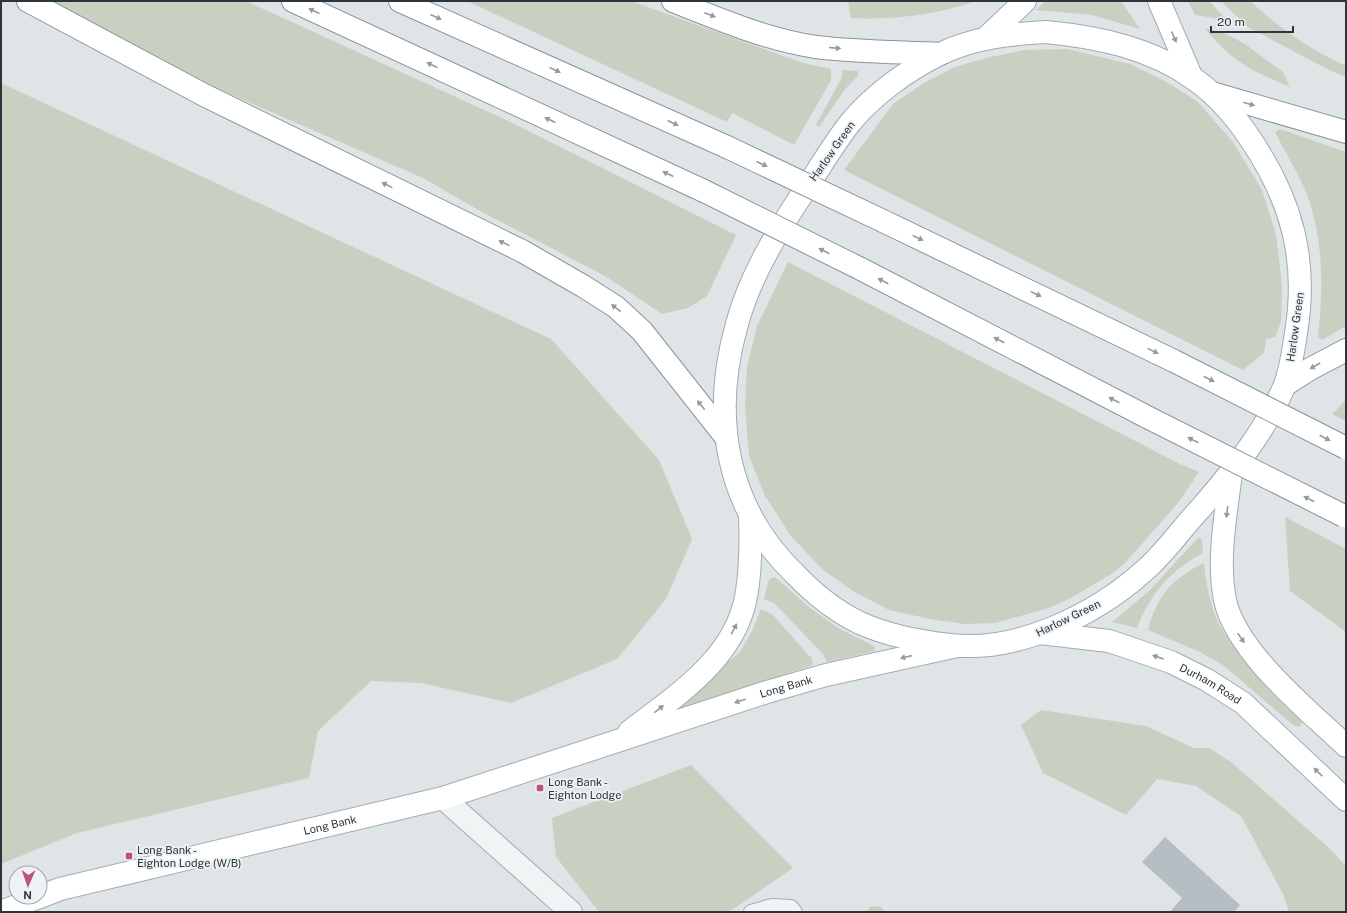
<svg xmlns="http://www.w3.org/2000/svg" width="1347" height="913" viewBox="0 0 1347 913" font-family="'Public Sans',sans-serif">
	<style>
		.green { fill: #c8d0c1 }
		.building { fill: #b7bec3 }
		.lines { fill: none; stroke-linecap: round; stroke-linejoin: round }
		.service-casing { stroke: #a5acb0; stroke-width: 16 }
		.minor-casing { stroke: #a5acb0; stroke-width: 24 }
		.secondary-casing { stroke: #a5acb0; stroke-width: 24 }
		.primary-casing { stroke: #a0abb1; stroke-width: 24 }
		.trunk-casing { stroke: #88959c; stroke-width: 24 }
		.service { stroke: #f1f4f5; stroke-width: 14 }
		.minor { stroke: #f1f4f5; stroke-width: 22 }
		.secondary { stroke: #fff; stroke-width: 22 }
		.primary { stroke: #fff; stroke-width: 22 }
		.trunk { stroke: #fff; stroke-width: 22 }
		.trunk-bridge-casing { stroke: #88959c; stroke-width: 24; stroke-linecap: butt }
		.trunk-bridge { stroke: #fff; stroke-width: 22 }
		.oneway { fill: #949a9e }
		.poi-dot { fill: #bf517d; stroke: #eef2f4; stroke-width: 1.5 }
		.labels { text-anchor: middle; stroke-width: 3.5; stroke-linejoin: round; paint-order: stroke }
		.street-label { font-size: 11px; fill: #2a353c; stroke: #eef2f4 }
		.poi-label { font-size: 11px; fill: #2a353c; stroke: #eef2f4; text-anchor: start }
	</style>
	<rect width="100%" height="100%" fill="#dfe4e7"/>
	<path class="green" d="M52 1H246L517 125 736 235 707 296 688 308 662 314 605 276 480 211 423 178 156 62Z
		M467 1H631L772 52 803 63 831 69V80L794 145 732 113 727 122Z
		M848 1H976C937 15 893 20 851 18Z
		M1046 1H1121L1140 29 1092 15 1036 10Z
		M1188 1H1209L1227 20 1195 15Z
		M1221 1H1250C1281 29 1307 48 1346 66V77L1331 71 1248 27Z
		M1205 28 1226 34 1245 44 1283 72 1290 87C1252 71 1232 62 1205 28Z
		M1067 49 1130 64 1165 81 1197 101 1233 142 1262 190 1276 234 1282 286 1281 322 1275 337 1266 339 1264 353 1243 370 844 170 893 104 924 83 955 67 986 58 1025 50Z
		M843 70 858 71V76L846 88 819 127 816 125 842 77Z
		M1 83 551 339 659 460 692 539 666 599 617 659 511 703 421 683 371 681 318 731 309 778 77 833 1 864Z
		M1280 129 1346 152V326L1322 340 1318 337C1323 291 1324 245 1309 200 1301 177 1286 154 1275 132Z
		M788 262 1180 464 1199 472 1178 503 1125 563 1113 573 1071 598 1049 608 995 623 965 624 930 619 889 610 853 591 822 569 791 536 765 496 749 456 745 406 747 367 757 326Z
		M1346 400V421L1332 414Z
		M1285 517 1346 549V632L1290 591Z
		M1199 537 1202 540 1203 553C1171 570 1150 594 1137 628L1112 622 1148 592Z
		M1204 563C1206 581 1209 600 1216 617 1230 651 1274 689 1299 717L1302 723 1299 727 1292 724 1223 665 1200 652 1148 630C1157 595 1173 578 1204 563Z
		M775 577 809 607 838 628 874 646 875 651 827 662 823 654 774 603 764 599 769 579Z
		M761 609 772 614 812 659 813 665 674 711 672 709 740 652 752 631Z
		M1041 710 1146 726 1194 748H1209L1231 762 1328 847 1346 866V912H1289L1283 894 1241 816 1196 786 1157 779 1126 815 1043 773 1021 725Z
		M691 765 793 868 729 912H599L556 857 552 818Z
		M871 906 881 907 886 912H866Z"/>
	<path class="building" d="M1165 837 1240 905 1234 912H1170L1182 898 1142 862Z"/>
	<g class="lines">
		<g class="service-casing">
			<path id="service" d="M751 912 772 906 791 907 795 912"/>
		</g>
		<g class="minor-casing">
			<path id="minor" d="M443 798 571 912"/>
		</g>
		<g class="secondary-casing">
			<g id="secondary">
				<path d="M629 732C676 695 734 660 746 597 751 570 751 542 750 515"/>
				<path id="s1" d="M40 897 60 889 443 798 767 692 826 675 957 646"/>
				<path d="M1 912 39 897"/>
			</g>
		</g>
		<g class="primary-casing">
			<g id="primary">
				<path d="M1159 1 1191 76"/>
				<path d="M1046 32C1098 37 1151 48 1194 79 1217 95 1236 117 1251 140 1292 201 1308 260 1296 333 1293 351 1291 370 1284 387 1264 433 1232 472 1200 509 1181 529 1165 553 1144 571 1095 615 1017 653 950 645 919 641 889 636 860 623 835 611 813 593 794 573 725 506 711 415 737 324 750 275 780 227 809 184 822 164 835 142 850 123 873 95 906 71 938 55 971 38 1009 34 1046 32Z"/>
				<path d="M986 38 1025 1"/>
				<path d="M1231 473C1226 514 1217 559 1225 600 1236 652 1308 710 1346 746"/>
				<path id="s2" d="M1040 633 1109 641 1171 662 1207 680 1243 703 1346 800"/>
			</g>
		</g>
		<g class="trunk-casing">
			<path id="trunk" d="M28 1 204 95 522 251 583 286 616 307 642 331 725 436
				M293 1 704 191
				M400 1 727 147
				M673 1C719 19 767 40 816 47 857 52 899 52 940 54
				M1212 93 1346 132
				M883 221 1174 361
				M859 268 1149 418
				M1285 385 1310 369 1346 350"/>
		</g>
		<use href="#service" class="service"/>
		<use href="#minor" class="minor"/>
		<use href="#secondary" class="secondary"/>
		<use href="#primary" class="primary"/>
		<use href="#trunk" class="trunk"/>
		<g class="trunk-bridge-casing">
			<path id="trunk-bridge" d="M727 147 883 221
				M704 191 859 268
				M1174 361 1346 448
				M1149 418 1344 516"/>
		</g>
		<use href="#trunk-bridge" class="trunk-bridge"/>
	</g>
	<defs><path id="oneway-solid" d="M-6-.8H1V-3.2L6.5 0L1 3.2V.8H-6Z"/></defs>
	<g class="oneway">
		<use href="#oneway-solid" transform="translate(314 11) rotate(-155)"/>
		<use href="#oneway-solid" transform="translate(710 15) rotate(21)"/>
		<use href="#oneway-solid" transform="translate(436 17) rotate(24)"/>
		<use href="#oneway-solid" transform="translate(1174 37) rotate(67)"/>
		<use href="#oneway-solid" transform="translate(835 48) rotate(5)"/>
		<use href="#oneway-solid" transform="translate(432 65) rotate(-155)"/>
		<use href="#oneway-solid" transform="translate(555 70) rotate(24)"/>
		<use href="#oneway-solid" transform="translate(1249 104) rotate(16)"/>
		<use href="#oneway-solid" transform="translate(550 120) rotate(-155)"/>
		<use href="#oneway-solid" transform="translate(673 123) rotate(24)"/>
		<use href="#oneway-solid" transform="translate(762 164) rotate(25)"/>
		<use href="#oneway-solid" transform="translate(668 174) rotate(-155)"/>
		<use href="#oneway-solid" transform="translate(387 185) rotate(-154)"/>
		<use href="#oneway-solid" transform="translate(918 238) rotate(26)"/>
		<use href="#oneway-solid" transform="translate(504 243) rotate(-154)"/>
		<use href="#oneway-solid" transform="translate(824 251) rotate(-153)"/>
		<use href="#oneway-solid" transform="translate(883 281) rotate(-153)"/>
		<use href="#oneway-solid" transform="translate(1036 294) rotate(26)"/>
		<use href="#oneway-solid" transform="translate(616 308) rotate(-142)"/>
		<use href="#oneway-solid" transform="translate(999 340) rotate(-153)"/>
		<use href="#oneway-solid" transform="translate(1153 351) rotate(26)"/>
		<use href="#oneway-solid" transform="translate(1315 366) rotate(150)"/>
		<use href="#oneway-solid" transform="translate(1209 379) rotate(27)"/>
		<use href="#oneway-solid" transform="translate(1114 400) rotate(-153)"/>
		<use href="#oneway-solid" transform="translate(701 405) rotate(-128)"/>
		<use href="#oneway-solid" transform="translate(1325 438) rotate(27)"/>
		<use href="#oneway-solid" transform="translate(1193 440) rotate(-153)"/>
		<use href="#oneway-solid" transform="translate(1309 499) rotate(-153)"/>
		<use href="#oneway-solid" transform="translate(1227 512) rotate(97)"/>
		<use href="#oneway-solid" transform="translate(734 629) rotate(-62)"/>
		<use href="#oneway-solid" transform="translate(1241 638) rotate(55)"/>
		<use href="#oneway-solid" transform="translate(906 657) rotate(167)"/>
		<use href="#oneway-solid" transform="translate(1158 657) rotate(-161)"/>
		<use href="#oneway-solid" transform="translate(740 701) rotate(162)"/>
		<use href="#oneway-solid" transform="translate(659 709) rotate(-38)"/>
		<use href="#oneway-solid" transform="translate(1318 772) rotate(-137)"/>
	</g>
	<g class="poi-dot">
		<rect x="536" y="784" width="8" height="8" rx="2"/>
		<rect x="125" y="852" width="8" height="8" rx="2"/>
	</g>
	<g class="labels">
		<g class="street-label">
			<text transform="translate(832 151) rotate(-55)" y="4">Harlow Green</text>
			<text transform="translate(1295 327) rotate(-82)" y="4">Harlow Green</text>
			<text transform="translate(1068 618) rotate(-26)" y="4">Harlow Green</text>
			<text dy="4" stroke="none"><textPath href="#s2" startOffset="180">Durham Road</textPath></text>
			<text dy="4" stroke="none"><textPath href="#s1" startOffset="776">Long Bank</textPath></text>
			<text dy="4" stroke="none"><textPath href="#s1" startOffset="299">Long Bank</textPath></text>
		</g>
		<g class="poi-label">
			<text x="548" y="786">Long Bank -<tspan x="548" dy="13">Eighton Lodge</tspan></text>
			<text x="137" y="854">Long Bank -<tspan x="137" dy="13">Eighton Lodge (W/B)</tspan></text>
		</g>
	</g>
	<rect width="1347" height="913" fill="none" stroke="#2a353c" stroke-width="4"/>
	<g transform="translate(28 885) rotate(182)"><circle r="19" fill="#eef2f4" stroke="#a0a6aa"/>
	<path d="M0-3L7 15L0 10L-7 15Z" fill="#bf517d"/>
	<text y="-6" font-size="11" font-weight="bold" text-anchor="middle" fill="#2a353c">N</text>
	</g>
	<path d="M1211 26v6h82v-6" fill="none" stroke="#2a353c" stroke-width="2"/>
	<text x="1217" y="26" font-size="12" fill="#2a353c" stroke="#eef2f4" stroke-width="3" paint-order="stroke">20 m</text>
</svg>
